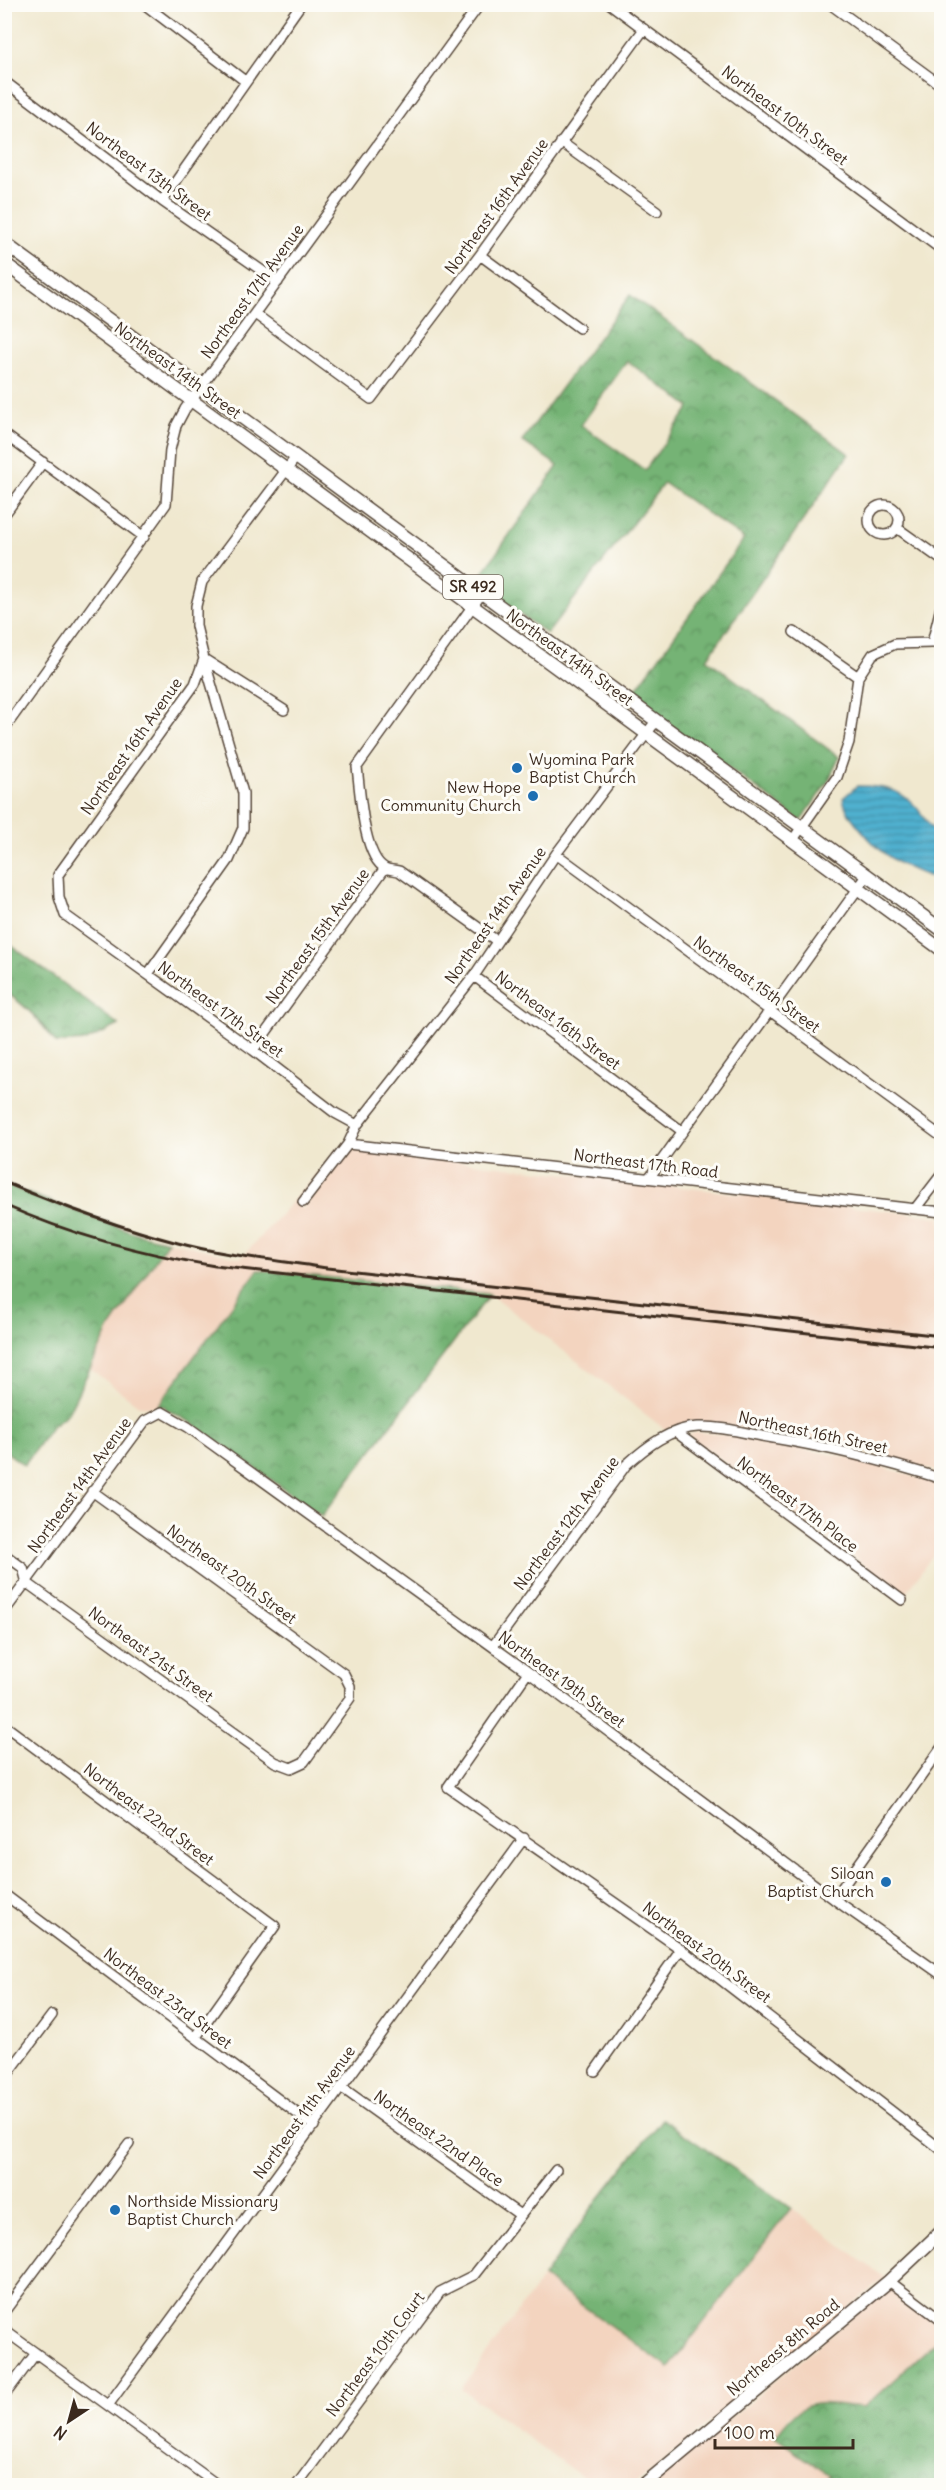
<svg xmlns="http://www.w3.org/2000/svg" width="946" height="2490" viewBox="0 0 946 2490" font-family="Delius,sans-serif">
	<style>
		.built { fill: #f3d4bf }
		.forest { fill: url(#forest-crowns); stroke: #586e49; stroke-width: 1.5; fill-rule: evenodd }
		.water { fill: url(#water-rules); stroke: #466d76; stroke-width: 1.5 }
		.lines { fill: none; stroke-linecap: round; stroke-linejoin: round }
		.minor-casing { stroke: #564639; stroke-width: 12 }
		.major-casing { stroke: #564639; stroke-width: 15 }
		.minor { stroke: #fff; stroke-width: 9 }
		.major { stroke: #fff; stroke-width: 12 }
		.rail { stroke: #3b2a1e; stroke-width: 3 }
		.poi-dot { fill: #1f6fb2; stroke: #fdfcf7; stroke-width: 2 }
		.labels { text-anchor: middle; stroke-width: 6; stroke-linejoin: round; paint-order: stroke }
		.shield { fill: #fdfcf7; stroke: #75695f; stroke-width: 1.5 }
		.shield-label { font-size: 15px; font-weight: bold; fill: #3b2a1e }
		.street-label { font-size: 16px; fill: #3b2a1e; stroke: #fdfcf7 }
		.poi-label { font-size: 16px; fill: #3b2a1e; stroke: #fdfcf7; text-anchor: start }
	</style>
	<defs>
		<pattern id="forest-crowns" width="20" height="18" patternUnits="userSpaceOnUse" patternTransform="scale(1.5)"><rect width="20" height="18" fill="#74b374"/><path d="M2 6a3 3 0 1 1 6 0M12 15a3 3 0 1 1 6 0" fill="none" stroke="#60925f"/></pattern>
		<pattern id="water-rules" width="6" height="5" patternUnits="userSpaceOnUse" patternTransform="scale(1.5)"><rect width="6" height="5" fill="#50b0cf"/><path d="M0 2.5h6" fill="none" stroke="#448fa7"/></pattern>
	</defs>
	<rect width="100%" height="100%" fill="#fdfcf7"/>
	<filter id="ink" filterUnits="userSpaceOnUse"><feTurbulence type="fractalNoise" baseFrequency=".0167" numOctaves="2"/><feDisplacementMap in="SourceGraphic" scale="12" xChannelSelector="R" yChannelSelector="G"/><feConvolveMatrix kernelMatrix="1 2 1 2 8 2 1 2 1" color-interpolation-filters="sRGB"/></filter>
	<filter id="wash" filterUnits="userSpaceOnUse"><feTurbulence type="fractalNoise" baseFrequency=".008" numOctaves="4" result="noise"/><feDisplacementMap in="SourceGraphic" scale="24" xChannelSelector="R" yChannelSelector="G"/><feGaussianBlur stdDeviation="1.35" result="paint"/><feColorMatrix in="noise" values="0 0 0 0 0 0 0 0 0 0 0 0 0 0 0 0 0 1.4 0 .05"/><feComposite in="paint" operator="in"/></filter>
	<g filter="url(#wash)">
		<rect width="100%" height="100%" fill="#f0e8cf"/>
		<path class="built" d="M350 1149 941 1217V1473L850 1447 721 1424 696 1422 676 1426 667 1431 490 1294 258 1270 157 1407 140 1406 89 1368 110 1328 168 1241 241 1258 329 1161 296 1203 303 1209Z
			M697 1432 719 1434 847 1457 941 1484V1543L905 1595 688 1435Z
			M791 2208 885 2278 634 2485H593L461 2389 543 2277 669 2368Z
			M888 2287 941 2328V2337L864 2407 810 2403 789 2416 775 2437 830 2476 822 2485 649 2486Z"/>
		<path class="forest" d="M630 295 849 454 707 659 839 757 829 780 801 821 631 696 744 539 664 483 547 634 476 582 558 466 522 441ZM627 361 690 407 645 470 581 425Z
			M4 941H5L119 1025 86 1041 56 1043C41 1022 27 1006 5 992Z
			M5 1185 138 1234 168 1241 110 1328 68 1413 52 1426 24 1465 5 1451Z
			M258 1270 490 1294 322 1516 192 1423 166 1409 165 1406 157 1407Z
			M662 2119 791 2208 669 2368 543 2277 596 2202Z
			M941 2337V2485H822L829 2475 775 2437C805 2393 817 2404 864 2407Z"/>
		<path class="water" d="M857 786C886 786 905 789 923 816 929 825 931 829 941 836V881C903 867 885 860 859 827 851 817 845 810 843 798Z"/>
	</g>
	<g filter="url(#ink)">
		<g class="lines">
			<g class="minor-casing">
				<path id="minor" d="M144 4 245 81
					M610 4 942 250
					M830 4 942 86
					M4 81 162 201 278 282
					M561 142 657 211
					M162 201 301 4
					M480 255 579 328
					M255 314 371 399 480 255 644 29
					M4 434 144 537
					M296 457 202 582 196 606V626L204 659 195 684 58 875 59 897 65 915 253 1050 335 1113 357 1125 348 1144 303 1202
					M869 520a15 15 0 1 1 30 0a15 15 0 1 1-30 0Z
					M4 515 43 462
					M897 528 942 560
					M482 593 357 767C360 789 363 857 385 868 389 870 395 870 399 871L497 941
					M794 632 858 677
					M204 659 284 710
					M4 729 166 504 170 450 176 426 185 409 480 4
					M792 841 837 777 849 742 858 677 873 654 895 644 932 643 942 603
					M556 854 942 1137
					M148 974 229 860 243 828V793L204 659
					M474 976 682 1131
					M253 1050 385 868
					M357 1125 474 976 556 854 656 721
					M348 1144 942 1212
					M649 1178 867 876
					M915 1209 942 1174
					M677 1433 902 1600
					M4 1554 23 1568 27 1583 275 1762 291 1768 304 1762 350 1698V1686L344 1674 92 1491
					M4 1612 145 1421 162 1412 188 1427 528 1672 834 1899 942 1975
					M493 1646 626 1465C646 1447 670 1428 698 1427 719 1426 742 1432 762 1436 823 1446 883 1460 942 1479
					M528 1672 448 1787 681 1949 942 2150
					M4 1725 275 1926 196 2037
					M4 1894 314 2126
					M834 1899 942 1747
					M595 2071 681 1949
					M4 2079 52 2015
					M341 2087 520 2215
					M889 2281 942 2321
					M4 2312 129 2144
					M4 2330 219 2486
					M4 2396 36 2353
					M109 2404 524 1838
					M296 2486 440 2292 474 2275 556 2170"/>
			</g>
			<g class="major-casing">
				<path id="major" d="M4 243 942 930
					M4 263 942 950
					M642 2486 889 2281 942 2231"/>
			</g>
			<use href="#minor" class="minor"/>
			<use href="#major" class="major"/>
			<path class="rail" d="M4 1182C61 1206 118 1227 178 1243 226 1256 278 1260 327 1268L942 1336
				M4 1205C72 1235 142 1254 215 1266L942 1348"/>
		</g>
	</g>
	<g class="poi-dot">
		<circle cx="517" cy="768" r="6"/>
		<circle cx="533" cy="796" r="6"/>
		<circle cx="886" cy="1882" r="6"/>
		<circle cx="115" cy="2210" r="6"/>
	</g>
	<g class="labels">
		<rect class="shield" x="443" y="575" width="60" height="24" rx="4.5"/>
		<g class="shield-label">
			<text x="473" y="592">SR 492</text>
		</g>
		<g class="street-label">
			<text transform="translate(785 115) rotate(37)" y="6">Northeast 10th Street</text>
			<text transform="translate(149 171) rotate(37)" y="6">Northeast 13th Street</text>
			<text transform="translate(496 206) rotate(-54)" y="6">Northeast 16th Avenue</text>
			<text transform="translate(252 291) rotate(-54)" y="6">Northeast 17th Avenue</text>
			<text transform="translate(178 370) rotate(36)" y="6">Northeast 14th Street</text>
			<text transform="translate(570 657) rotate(36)" y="6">Northeast 14th Street</text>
			<text transform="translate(131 746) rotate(-55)" y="6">Northeast 16th Avenue</text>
			<text transform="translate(495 915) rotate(-55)" y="6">Northeast 14th Avenue</text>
			<text transform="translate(317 936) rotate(-54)" y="6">Northeast 15th Avenue</text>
			<text transform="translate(757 984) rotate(36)" y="6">Northeast 15th Street</text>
			<text transform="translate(221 1009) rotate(36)" y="6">Northeast 17th Street</text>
			<text transform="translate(558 1020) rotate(37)" y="6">Northeast 16th Street</text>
			<text transform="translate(646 1163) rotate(7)" y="6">Northeast 17th Road</text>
			<text transform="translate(813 1432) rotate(12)" y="6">Northeast 16th Street</text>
			<text transform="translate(79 1485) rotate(-54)" y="6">Northeast 14th Avenue</text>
			<text transform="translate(798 1504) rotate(37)" y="6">Northeast 17th Place</text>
			<text transform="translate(566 1523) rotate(-53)" y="6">Northeast 12th Avenue</text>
			<text transform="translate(232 1574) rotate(36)" y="6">Northeast 20th Street</text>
			<text transform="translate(151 1654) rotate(36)" y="6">Northeast 21st Street</text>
			<text transform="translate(562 1679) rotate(36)" y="6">Northeast 19th Street</text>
			<text transform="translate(149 1814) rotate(37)" y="6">Northeast 22nd Street</text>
			<text transform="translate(707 1952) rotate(37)" y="6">Northeast 20th Street</text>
			<text transform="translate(168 1998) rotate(37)" y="6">Northeast 23rd Street</text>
			<text transform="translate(304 2112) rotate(-54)" y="6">Northeast 11th Avenue</text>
			<text transform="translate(439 2138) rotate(35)" y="6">Northeast 22nd Place</text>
			<text transform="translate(783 2347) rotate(-40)" y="6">Northeast 8th Road</text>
			<text transform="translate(375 2354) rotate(-53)" y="6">Northeast 10th Court</text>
		</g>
		<g class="poi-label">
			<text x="529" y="765">Wyomina Park<tspan x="529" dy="18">Baptist Church</tspan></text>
			<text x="521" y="793" text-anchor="end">New Hope<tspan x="521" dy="18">Community Church</tspan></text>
			<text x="874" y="1879" text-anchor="end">Siloan<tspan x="874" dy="18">Baptist Church</tspan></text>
			<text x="127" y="2207">Northside Missionary<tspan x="127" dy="18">Baptist Church</tspan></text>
		</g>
	</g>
	<rect width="946" height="2490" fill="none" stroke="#fdfcf7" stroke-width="24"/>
	<g transform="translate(69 2421) rotate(216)" stroke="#fdfcf7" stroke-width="4.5" paint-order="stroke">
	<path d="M0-4.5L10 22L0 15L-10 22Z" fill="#3b2a1e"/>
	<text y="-9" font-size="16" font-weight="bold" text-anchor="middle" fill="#3b2a1e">N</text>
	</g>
	<path d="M715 2439v9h138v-9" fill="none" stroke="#3b2a1e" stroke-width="3"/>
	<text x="724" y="2439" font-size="18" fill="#3b2a1e" stroke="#fdfcf7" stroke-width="4.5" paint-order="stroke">100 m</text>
</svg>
